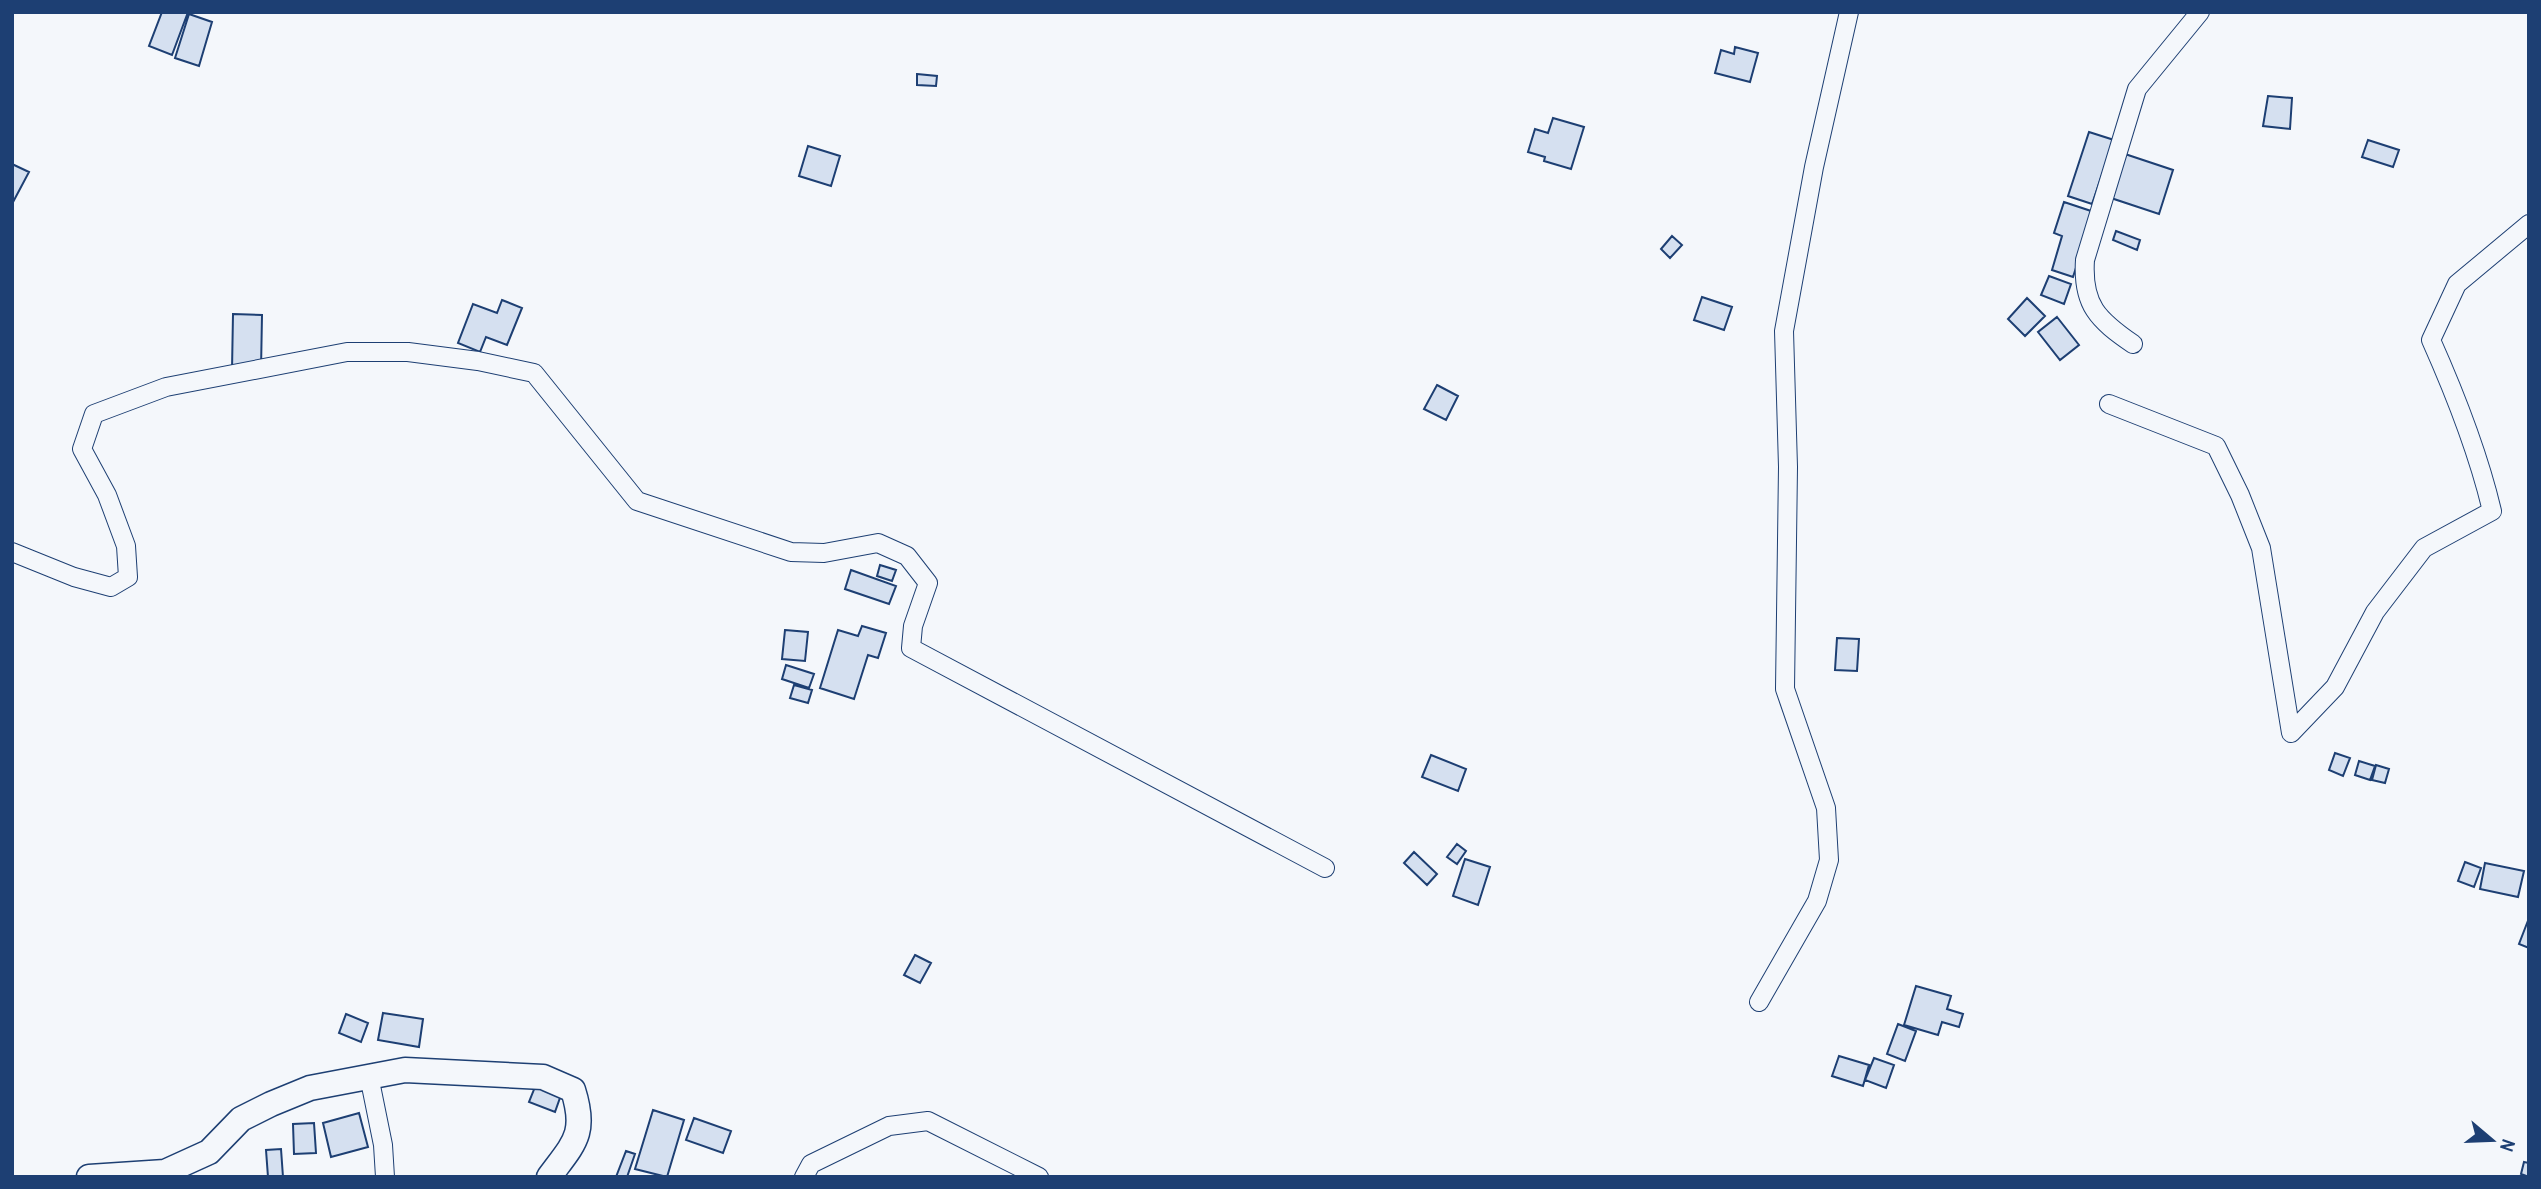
<svg xmlns="http://www.w3.org/2000/svg" width="2541" height="1189" viewBox="0 0 2541 1189" font-family="'Archivo Narrow',sans-serif">
	<style>
		.building { fill: #d5e0f0; stroke: #1d3f73; stroke-width: 2 }
		.lines { fill: none; stroke-linecap: round; stroke-linejoin: round }
		.minor-casing { stroke: #1d3f73; stroke-width: 20 }
		.secondary-casing { stroke: #1d3f73; stroke-width: 27 }
		.minor { stroke: #f4f7fb; stroke-width: 18 }
		.secondary { stroke: #f4f7fb; stroke-width: 24 }
	</style>
	<rect width="100%" height="100%" fill="#f4f7fb"/>
	<path class="building" d="M162 12H188L172 55 149 46Z
		M189 14 212 22 199 66 175 58Z
		M1735 47 1758 53 1750 82 1715 73 1721 50 1734 54Z
		M917 74 937 76 936 86 917 85Z
		M2268 96 2292 98 2290 129 2263 126Z
		M1553 118 1584 127 1571 169 1544 161 1545 157 1528 152 1535 129 1548 133Z
		M2089 132 2114 140 2092 204 2068 196Z
		M2368 140 2399 150 2393 167 2362 157Z
		M808 146 840 156 831 186 799 176Z
		M2125 154 2173 170 2159 214 2111 198Z
		M12 164 29 172 12 204Z
		M2064 202 2094 212 2073 277 2052 270 2062 236 2054 233Z
		M2116 231 2140 240 2137 250 2113 240Z
		M1672 236 1682 245 1670 258 1661 249Z
		M2049 276 2071 284 2064 304 2041 295Z
		M1702 297 1732 307 1724 330 1694 320Z
		M2027 298 2045 316 2025 336 2008 319Z
		M502 300 522 308 507 345 486 337 480 352 458 343 473 304 497 313Z
		M233 314 262 315 261 370H232Z
		M2057 317 2079 345 2060 360 2038 332Z
		M1437 385 1458 396 1446 420 1424 409Z
		M880 565 896 570 892 581 877 576Z
		M851 570 896 586 889 604 845 589Z
		M862 626 886 633 878 658 868 655 854 699 820 688 838 630 858 636Z
		M785 630 808 632 805 661 782 659Z
		M1837 638 1859 639 1857 671 1835 670Z
		M786 665 814 674 809 688 782 679Z
		M794 685 812 690 808 703 790 698Z
		M2335 753 2350 758 2343 776 2329 770Z
		M1431 755 1466 769 1458 791 1422 777Z
		M2359 761 2375 766 2370 780 2355 775Z
		M2376 765 2389 769 2385 783 2372 780Z
		M1457 844 1466 851 1457 864 1447 857Z
		M1414 852 1437 874 1427 885 1404 863Z
		M1465 859 1490 867 1478 905 1453 896Z
		M2465 862 2481 868 2474 887 2458 881Z
		M2485 863 2524 871 2518 897 2480 889Z
		M2529 918V948L2519 944Z
		M915 955 931 963 920 983 904 975Z
		M1916 986 1951 996 1947 1009 1963 1014 1959 1027 1942 1022 1938 1035 1904 1025Z
		M383 1013 423 1019 419 1047 378 1040Z
		M346 1014 368 1023 361 1042 339 1033Z
		M1898 1024 1916 1031 1905 1061 1887 1054Z
		M1839 1056 1869 1065 1863 1086 1832 1076Z
		M1874 1058 1894 1065 1886 1088 1865 1080Z
		M537 1082 562 1092 555 1112 529 1102Z
		M653 1110 684 1120 667 1177 635 1169Z
		M359 1113 368 1147 331 1157 323 1123Z
		M694 1118 731 1131 723 1153 686 1140Z
		M314 1123 316 1153 294 1154 293 1124Z
		M281 1149 283 1177H268L266 1150Z
		M626 1151 635 1154 627 1177H616Z
		M2524 1162 2529 1163V1177L2521 1174Z"/>
	<g class="lines">
		<g class="minor-casing">
			<path id="minor" d="M2133 344C2098 320 2082 305 2085 260L2137 89 2200 12
				M2109 404 2216 446 2240 495 2261 548 2291 733 2335 687 2375 612 2424 548 2492 511C2478 452 2456 396 2431 340L2457 284 2529 224
				M12 552 74 577 111 587 128 577 126 546 107 495 82 449 94 414 166 387 347 352H408L478 361 534 373 637 501 791 552 824 553 878 543 907 556 928 583 913 626 911 648 1325 868
				M1759 1002 1817 901 1829 860 1826 808 1785 689 1788 467 1784 331 1814 167 1849 12
				M369 1076 383 1145 385 1177
				M804 1177 811 1164 889 1126 928 1121 1039 1177"/>
		</g>
		<g class="secondary-casing">
			<path id="secondary" d="M89 1177 165 1172 209 1152 241 1119 271 1104 310 1088 405 1070 543 1077 573 1090C587 1134 574 1143 549 1177"/>
		</g>
		<use href="#minor" class="minor"/>
		<use href="#secondary" class="secondary"/>
	</g>
	<rect width="2541" height="1189" fill="none" stroke="#1d3f73" stroke-width="28"/>
	<g transform="translate(2492 1140) rotate(109)" stroke="#f4f7fb" stroke-width="5" paint-order="stroke">
	<path d="M0-5L12 26L0 18L-12 26Z" fill="#1d3f73"/>
	<text y="-10" font-size="19" font-weight="bold" text-anchor="middle" fill="#1d3f73">N</text>
	</g>
</svg>
